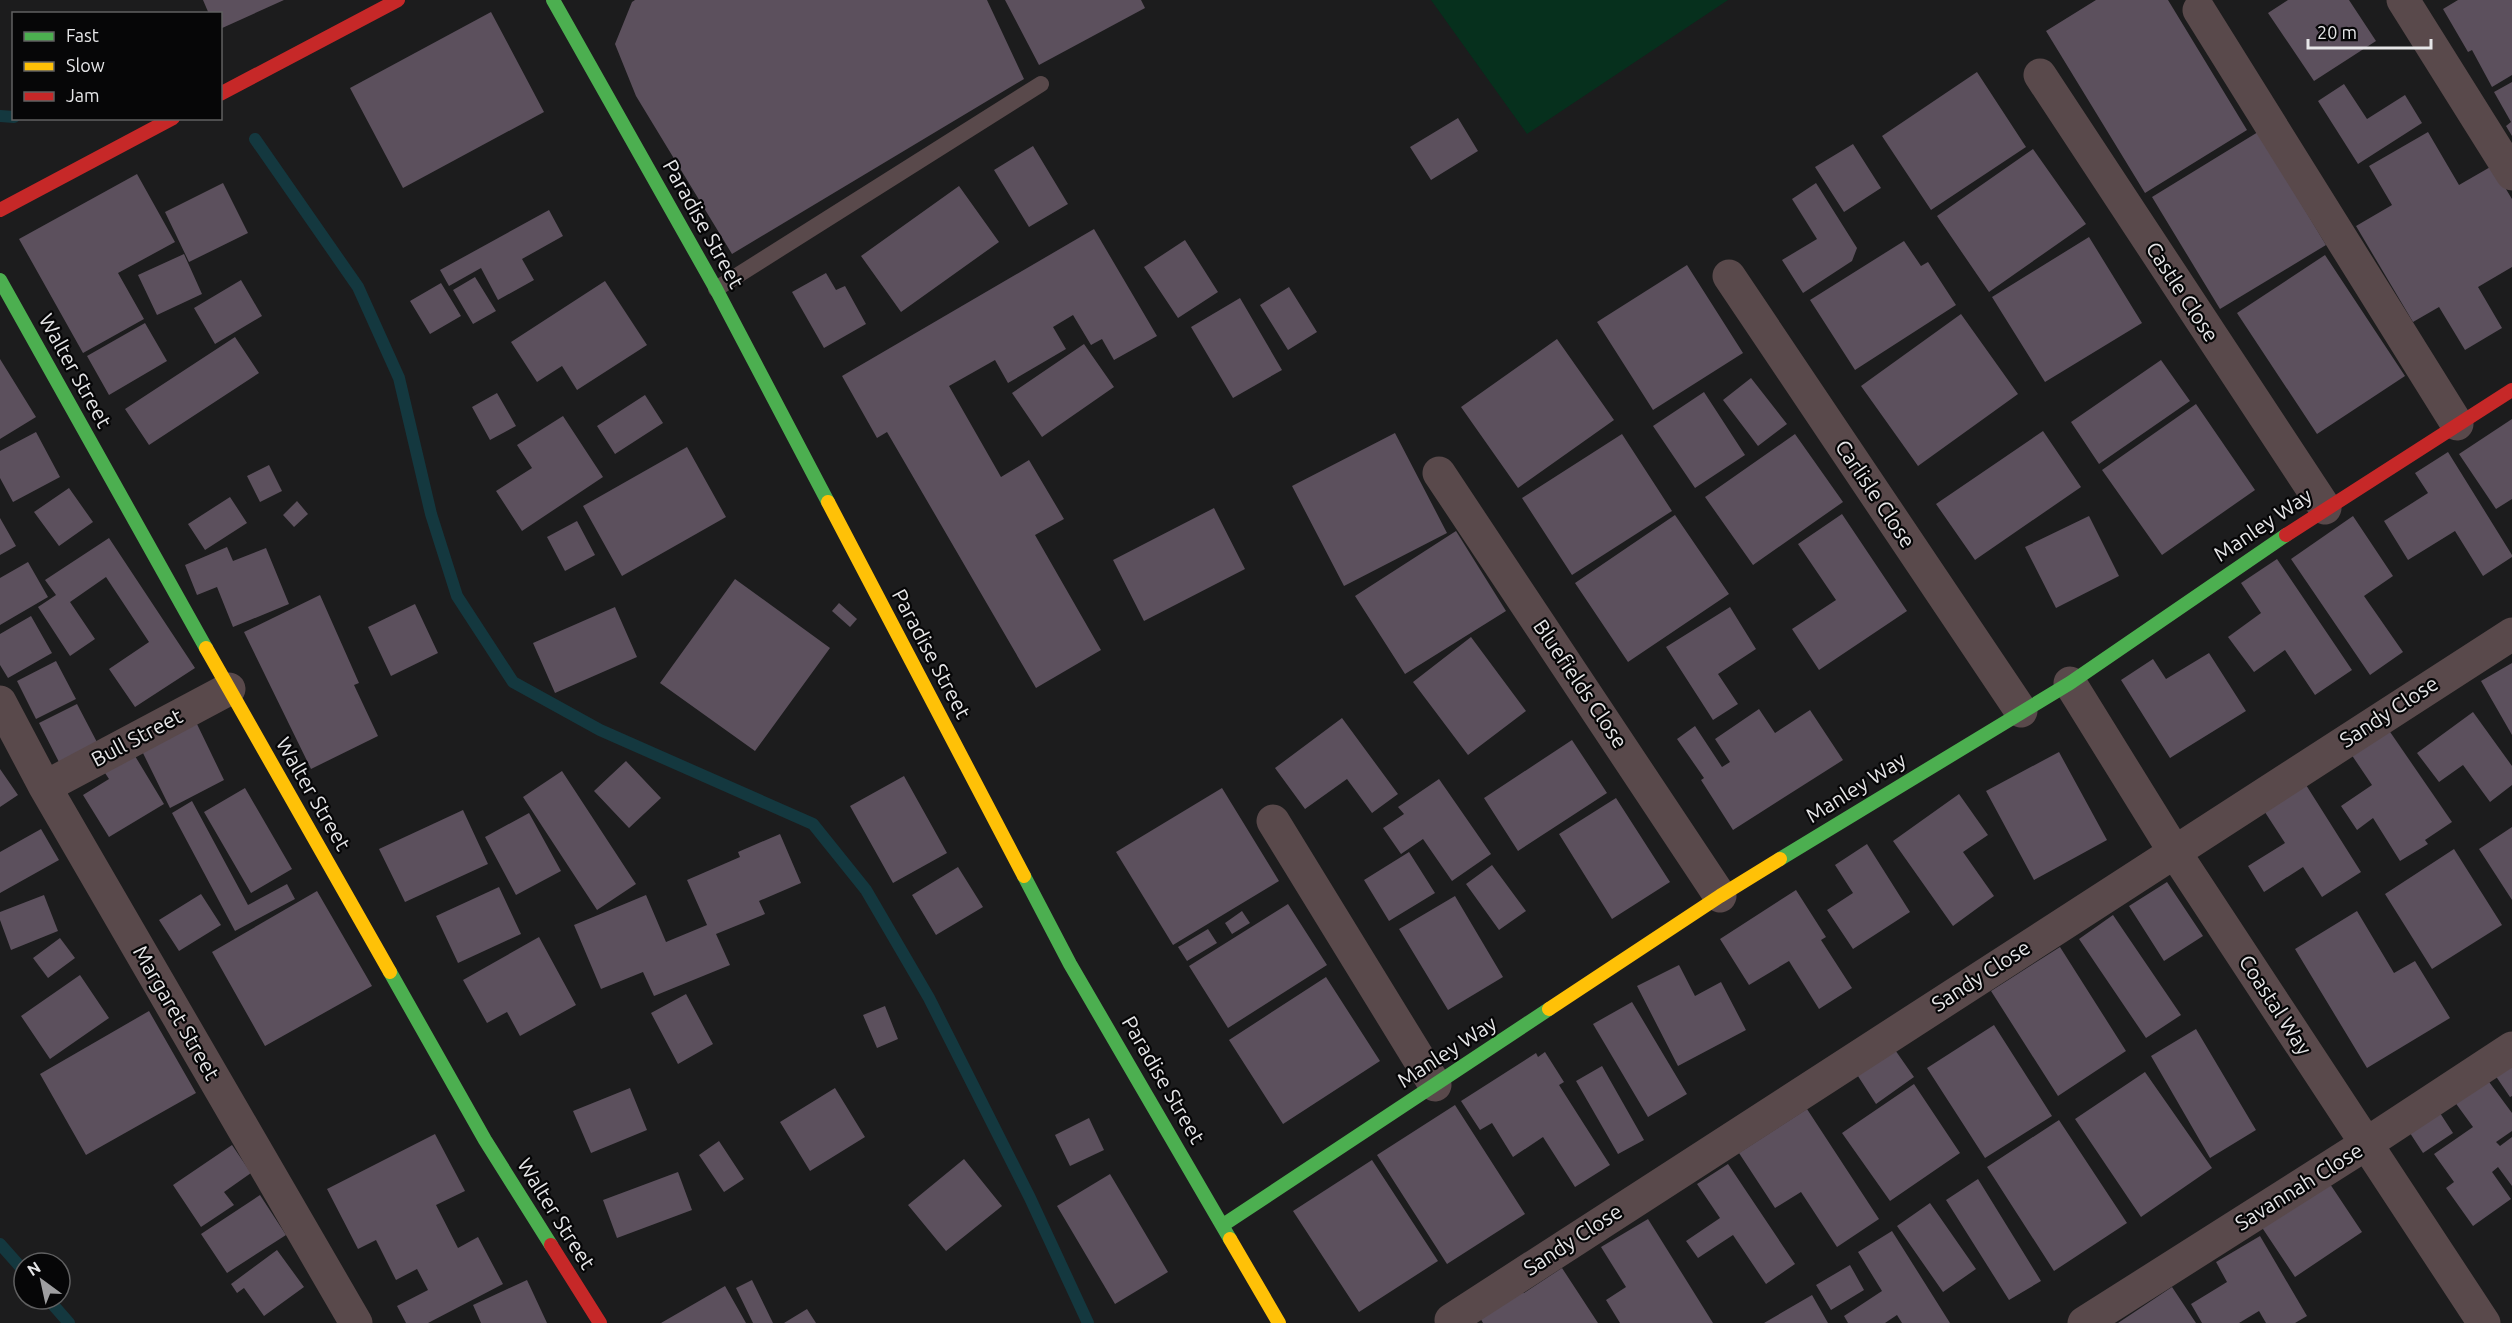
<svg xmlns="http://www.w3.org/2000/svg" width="2512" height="1323" viewBox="0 0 2512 1323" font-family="Ubuntu,sans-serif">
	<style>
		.green { fill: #06301d }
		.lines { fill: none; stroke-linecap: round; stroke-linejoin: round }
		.stream { stroke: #14383f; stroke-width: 12 }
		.building { fill: #5c505d }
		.lane { stroke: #59494b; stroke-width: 16 }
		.street { stroke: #59494b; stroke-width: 33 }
		.fast { stroke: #4caf50; stroke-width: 14 }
		.slow { stroke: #ffc107; stroke-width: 14 }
		.jam { stroke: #c62828; stroke-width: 14 }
		.labels { text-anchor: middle; stroke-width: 4.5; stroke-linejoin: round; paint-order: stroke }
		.street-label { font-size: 21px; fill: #e6e6e8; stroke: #060607 }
	</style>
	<rect width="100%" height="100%" fill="#1c1c1d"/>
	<path class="green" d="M1431 0H1728L1527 134Z"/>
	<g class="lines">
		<path class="stream" d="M0 116 14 117
			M255 139 358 287 399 378 431 514 457 596 513 682 600 730 813 824 866 890 929 998 1030 1198 1088 1323
			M0 1244 24 1271
			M48 1299 69 1323"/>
	</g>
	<path class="building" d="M203 0H284L220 29V14H209Z
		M635 0H987L1024 79 732 254 636 96 615 44 632 2Z
		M1005 0H1141L1145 8 1039 65Z
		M2096 0H2168L2247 130 2145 193 2046 31Z
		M2288 0H2349L2376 41 2314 81 2268 13Z
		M2458 0H2512V75L2492 87 2472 50 2468 52 2443 9Z
		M491 12 544 112 403 188 350 88Z
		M1977 72 2026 147 1931 210 1882 136Z
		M2512 82V136L2506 126 2511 122 2494 92Z
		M2344 84 2367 119 2405 95 2422 123 2358 164 2318 101Z
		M1458 118 1478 151 1431 180 1410 147Z
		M2258 132 2326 245 2220 309 2152 197Z
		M2428 132 2459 185 2492 166 2512 199V267L2478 287 2502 328 2465 350 2439 307 2413 322 2356 226 2392 205 2369 166Z
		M1853 144 1881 188 1844 212 1815 167Z
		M1033 146 1068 204 1029 227 994 170Z
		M2033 149 2086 224 1989 292 1937 216Z
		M137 174 175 242 118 273 144 319 83 353 19 239Z
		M223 183 248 233 189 262 165 212Z
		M1816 183 1857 248 1852 261 1803 293 1782 260 1817 239 1792 199Z
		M959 186 999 242 901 312 861 256Z
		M549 210 563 236 522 259 534 280 498 300 481 268 449 286 440 270Z
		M1094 229 1157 336 1114 360 1102 339 1091 345 1073 315 1053 327 1066 349 1008 383 995 360 949 386 1001 477 1029 460 1064 519 1035 535 1101 650 1036 688 887 432 877 438 842 376Z
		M2089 237 2142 323 2045 382 1992 297Z
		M1185 240 1218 292 1178 318 1144 267Z
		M1904 241 1921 266 1928 262 1956 305 1855 370 1810 300Z
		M184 254 202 294 157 315 138 275Z
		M2325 255 2405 376 2317 434 2237 313Z
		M1687 265 1743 353 1653 410 1597 322Z
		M826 273 836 290 845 286 866 324 824 348 792 292Z
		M475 277 496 311 473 324 453 290Z
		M241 280 262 316 215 344 194 308Z
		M605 281 647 345 577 390 562 366 537 382 511 342Z
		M441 283 461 316 430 334 410 301Z
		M1289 287 1317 332 1288 350 1260 305Z
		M1240 298 1282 370 1233 398 1191 327Z
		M1961 314 2018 394 1918 466 1861 386Z
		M145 323 167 361 109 395 87 356Z
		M235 337 259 373 149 445 125 409Z
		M1557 339 1614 420 1518 488 1461 407Z
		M1084 344 1114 387 1042 437 1012 393Z
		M0 359 36 417 0 439Z
		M2161 360 2190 401 2099 464 2071 422Z
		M1751 378 1787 424 1758 446 1723 400Z
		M1704 392 1745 455 1695 488 1653 426Z
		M497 393 516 426 490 440 472 407Z
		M645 395 663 423 615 454 597 426Z
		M2196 404 2255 490 2162 555 2102 470Z
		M563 416 603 477 522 531 496 491 532 468 517 445Z
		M2512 419V499L2496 509 2459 454Z
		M2043 431 2081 487 1975 560 1936 504Z
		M36 432 60 477 13 502 0 478V451Z
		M1395 433 1447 533 1344 586 1292 486Z
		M1622 434 1672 511 1572 575 1522 498Z
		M1795 434 1843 502 1753 565 1705 497Z
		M687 447 726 517 622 576 583 506Z
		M2448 452 2512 555V557L2483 576 2455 531 2408 560 2384 521 2428 493 2415 473Z
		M269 465 282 491 260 502 247 476Z
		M69 488 93 522 59 546 34 512Z
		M230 497 247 523 205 550 188 524Z
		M297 501 308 514 294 527 283 515Z
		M1214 508 1245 569 1144 621 1113 560Z
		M1842 514 1907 611 1819 670 1792 629 1836 600 1798 544Z
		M1675 515 1729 594 1628 662 1575 583Z
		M2089 516 2119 576 2056 608 2025 547Z
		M2353 516 2393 576 2364 596 2403 652 2370 675 2291 559Z
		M0 518 16 546 0 555Z
		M577 521 595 555 565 571 547 537Z
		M1456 531 1506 611 1405 674 1355 596Z
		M109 538 195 668 135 707 109 669 149 642 106 577 70 602 95 639 70 656 38 607 56 595 45 580Z
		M227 547 233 561 266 548 289 604 233 627 217 587 197 595 185 565Z
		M2277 559 2352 670 2315 695 2285 650 2254 672 2228 637 2261 613 2241 583Z
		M28 562 48 597 0 625V578Z
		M735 579 830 648 755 751 660 683Z
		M320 595 359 683 354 685 378 736 311 769 244 632Z
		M839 603 857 619 850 627 832 611Z
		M415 604 438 653 391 676 368 627Z
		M615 607 637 657 555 693 533 643Z
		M1730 607 1756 649 1718 674 1738 704 1713 720 1666 647Z
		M31 616 52 653 8 678 0 665V634Z
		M1471 637 1526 711 1468 755 1413 682Z
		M2209 653 2246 711 2170 758 2121 680 2153 659 2166 679Z
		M56 661 76 699 36 719 17 681Z
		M2512 663V735L2481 681Z
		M77 704 99 746 61 766 39 723Z
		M1759 709 1775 733 1810 710 1843 760 1733 830 1701 780 1704 778 1677 739 1695 726 1722 767 1730 762 1715 739Z
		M2473 712 2512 766V785L2490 802 2463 765 2439 782 2417 753Z
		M1342 718 1398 794 1372 813 1347 779 1305 809 1275 768Z
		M196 722 224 780 170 808 141 749Z
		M2386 726 2452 822 2425 840 2428 844 2400 861 2373 818 2357 830 2341 806 2372 785 2349 751Z
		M1572 740 1607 793 1518 851 1484 798Z
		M132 751 164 804 109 837 83 795 109 779 103 770Z
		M2059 752 2107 840 2034 880 1986 791Z
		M626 761 661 798 629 828 594 791Z
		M0 769 18 795 0 807Z
		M562 771 636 884 597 910 523 797Z
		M904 776 947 853 893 883 850 806Z
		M2301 777 2361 872 2322 897 2303 867 2264 892 2248 866 2285 843 2259 803Z
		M1439 779 1491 854 1452 881 1423 839 1401 854 1383 828 1404 814 1398 807Z
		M245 788 292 869 251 893 204 812Z
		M1222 788 1279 881 1173 945 1116 852Z
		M1959 794 1988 835 1963 852 1994 896 1953 926 1893 841Z
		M1616 798 1670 882 1612 919 1559 834Z
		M192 801 248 905 287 884 295 899 235 931 172 813Z
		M463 810 488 864 405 902 379 849Z
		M529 813 561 871 516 895 485 837Z
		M2512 827V900L2479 849Z
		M41 829 59 860 0 893V852Z
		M780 834 801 883 759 901 765 914 716 934 730 965 654 996 643 972 601 989 574 925 646 895 666 942 707 925 687 880 740 857 738 852Z
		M1867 844 1910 912 1853 949 1827 910 1853 893 1835 865Z
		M2454 849 2502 925 2432 969 2385 894Z
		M1409 852 1435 893 1389 921 1364 880Z
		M1492 865 1526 911 1499 930 1466 884Z
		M958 867 983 907 936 935 912 895Z
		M2167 882 2203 936 2164 961 2129 906Z
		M499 887 521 934 458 963 436 916Z
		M1796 890 1826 937 1821 940 1852 988 1819 1009 1789 961 1749 985 1720 939Z
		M317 891 372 986 265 1046 212 952Z
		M201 894 221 925 179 951 159 920Z
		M44 895 58 931 11 950 0 920V912Z
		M1455 896 1503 977 1448 1010 1399 929Z
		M1288 904 1327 965 1228 1028 1189 966Z
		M1242 911 1250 923 1232 934 1225 923Z
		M2357 911 2394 973 2415 961 2450 1018 2367 1068 2295 949Z
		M2113 915 2181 1015 2146 1038 2079 939Z
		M1208 929 1217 943 1187 961 1178 947Z
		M539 937 576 1005 520 1036 507 1012 487 1023 463 980Z
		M60 938 75 958 48 978 33 958Z
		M2060 947 2126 1051 2058 1096 1991 991Z
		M1679 965 1695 996 1721 982 1746 1030 1678 1066 1637 986Z
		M80 975 109 1018 50 1059 21 1016Z
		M1326 977 1380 1061 1283 1124 1229 1040Z
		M686 994 713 1044 678 1064 651 1013Z
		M1632 1002 1687 1094 1648 1117 1593 1024Z
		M885 1006 898 1039 877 1048 863 1015Z
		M149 1011 196 1093 86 1155 40 1074Z
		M1994 1025 2052 1116 1985 1158 1927 1068Z
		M2196 1029 2256 1130 2210 1158 2151 1056Z
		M1893 1047 1914 1077 1876 1104 1856 1073Z
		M1545 1052 1564 1082 1559 1085 1610 1165 1575 1187 1543 1137 1513 1157 1492 1123 1480 1130 1461 1101 1536 1053 1538 1057Z
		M2512 1065V1096L2510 1097 2495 1075Z
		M1602 1066 1644 1140 1618 1154 1576 1081Z
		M2481 1071 2512 1113V1131L2496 1142 2500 1146 2512 1137V1186L2498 1167 2492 1172 2511 1199 2473 1226 2446 1188 2454 1182 2434 1154 2473 1127 2449 1094Z
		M2145 1072 2212 1168 2141 1217 2075 1119Z
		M1914 1084 1960 1153 1890 1201 1842 1133Z
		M630 1088 647 1130 591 1153 573 1111Z
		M835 1088 865 1137 810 1171 780 1122Z
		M1455 1105 1525 1214 1447 1264 1377 1155Z
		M1807 1109 1879 1219 1837 1247 1801 1192 1775 1208 1739 1153Z
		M2440 1113 2453 1133 2423 1153 2410 1133Z
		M1089 1118 1104 1150 1070 1166 1055 1135Z
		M2059 1120 2127 1223 2054 1271 1987 1167Z
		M435 1134 465 1191 436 1205 458 1248 478 1237 503 1284 428 1323H406L397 1306 428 1290 417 1269 396 1280 376 1240 358 1249 327 1189Z
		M719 1141 744 1179 724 1192 699 1155Z
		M232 1145 251 1173 224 1192 234 1205 201 1227 173 1185Z
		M964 1159 1002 1206 946 1251 908 1205Z
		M1372 1160 1438 1261 1359 1312 1293 1211Z
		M1728 1164 1795 1264 1766 1284 1733 1235 1698 1258 1686 1241 1720 1218 1697 1184Z
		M678 1172 692 1210 617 1238 603 1200Z
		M1110 1174 1168 1272 1115 1304 1057 1206Z
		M1978 1179 2041 1281 2009 1300 1946 1200Z
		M2328 1181 2362 1232 2295 1277 2261 1226Z
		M260 1195 286 1235 227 1273 201 1234Z
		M1930 1203 1976 1269 1943 1292 1897 1226Z
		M1648 1219 1713 1323H1620L1606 1300 1626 1287 1601 1247Z
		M1892 1231 1950 1323H1902L1897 1315 1885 1323H1848L1844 1316 1882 1291 1858 1252Z
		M2260 1236 2307 1316 2295 1323H2266L2259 1311 2239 1323H2202L2191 1304 2227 1282 2216 1262Z
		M277 1250 304 1287 264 1316 244 1288 237 1293 231 1284Z
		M1850 1265 1864 1290 1831 1310 1816 1285Z
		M1562 1268 1598 1323H1483L1479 1316 1510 1294 1524 1293Z
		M527 1280 547 1323H481L473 1305Z
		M752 1280 773 1323H753L736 1288Z
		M725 1286 746 1323H661Z
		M2172 1287 2196 1323H2118Z
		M1812 1295 1828 1323H1764Z
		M807 1309 816 1323H784Z"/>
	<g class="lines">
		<path class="lane" d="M716 289 1041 84"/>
		<path class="street" d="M2403 0 2512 174
			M2199 10 2457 424
			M2040 75 2325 508
			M1729 276 2021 711
			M1439 473 1720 896
			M2070 683 2174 851 2484 1323
			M0 702 45 787 356 1323
			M45 787 229 689
			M1273 821 1435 1085
			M1451 1320 2512 634
			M2084 1323 2366 1144 2512 1048"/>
		<path class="fast" d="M553 0 716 289 828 502
			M0 280 206 648
			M1780 859 2070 683 2286 535
			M1024 876 1070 964 1230 1239
			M390 972 485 1140 551 1245
			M1223 1225 1549 1009"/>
		<path class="slow" d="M828 502 1024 876
			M206 648 390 972
			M1549 1009 1720 896 1780 859
			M1230 1239 1279 1323"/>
		<path class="jam" d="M220 94 398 0
			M0 210 173 118
			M2286 535 2512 390
			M551 1245 600 1323"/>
	</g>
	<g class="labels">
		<g class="street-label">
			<text transform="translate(703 224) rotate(61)" y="7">Paradise Street</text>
			<text transform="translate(2182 292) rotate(57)" y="7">Castle Close</text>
			<text transform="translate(75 371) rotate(61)" y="7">Walter Street</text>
			<text transform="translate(1875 494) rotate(56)" y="7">Carlisle Close</text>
			<text transform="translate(2263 525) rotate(-34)" y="7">Manley Way</text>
			<text transform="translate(931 654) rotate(62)" y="7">Paradise Street</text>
			<text transform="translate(1580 684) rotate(56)" y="7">Bluefields Close</text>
			<text transform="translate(2389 712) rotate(-33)" y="7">Sandy Close</text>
			<text transform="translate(137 738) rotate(-28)" y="7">Bull Street</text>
			<text transform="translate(1856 788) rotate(-32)" y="7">Manley Way</text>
			<text transform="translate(313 794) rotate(60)" y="7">Walter Street</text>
			<text transform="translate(1981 976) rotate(-33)" y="7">Sandy Close</text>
			<text transform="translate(2275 1005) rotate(57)" y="7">Coastal Way</text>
			<text transform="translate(176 1013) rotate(60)" y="7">Margaret Street</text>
			<text transform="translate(1447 1052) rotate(-33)" y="7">Manley Way</text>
			<text transform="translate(1163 1080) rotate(60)" y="7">Paradise Street</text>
			<text transform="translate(2299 1187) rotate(-32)" y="7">Savannah Close</text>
			<text transform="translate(556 1214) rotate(58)" y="7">Walter Street</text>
			<text transform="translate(1573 1240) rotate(-33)" y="7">Sandy Close</text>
		</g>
	</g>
	<rect x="12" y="12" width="210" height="108" fill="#060607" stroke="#606061" stroke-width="1.5"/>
	<rect x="24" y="32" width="30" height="9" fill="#4caf50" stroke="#606061" stroke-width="1.5"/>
	<text x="66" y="42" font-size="18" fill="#e6e6e8">Fast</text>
	<rect x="24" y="62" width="30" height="9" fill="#ffc107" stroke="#606061" stroke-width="1.5"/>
	<text x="66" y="72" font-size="18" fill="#e6e6e8">Slow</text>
	<rect x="24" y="92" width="30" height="9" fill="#c62828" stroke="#606061" stroke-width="1.5"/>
	<text x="66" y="102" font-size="18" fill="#e6e6e8">Jam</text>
	<g transform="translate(42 1281) rotate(327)"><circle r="28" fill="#060607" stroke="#606061" stroke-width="1.5"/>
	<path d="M0-4.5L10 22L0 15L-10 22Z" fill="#9f9fa1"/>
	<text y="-9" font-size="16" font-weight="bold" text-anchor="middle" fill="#e6e6e8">N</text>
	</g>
	<path d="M2308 39v9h123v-9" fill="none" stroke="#e6e6e8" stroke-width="3"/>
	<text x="2317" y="39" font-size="18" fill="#e6e6e8" stroke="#060607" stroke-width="4.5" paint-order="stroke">20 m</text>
</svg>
